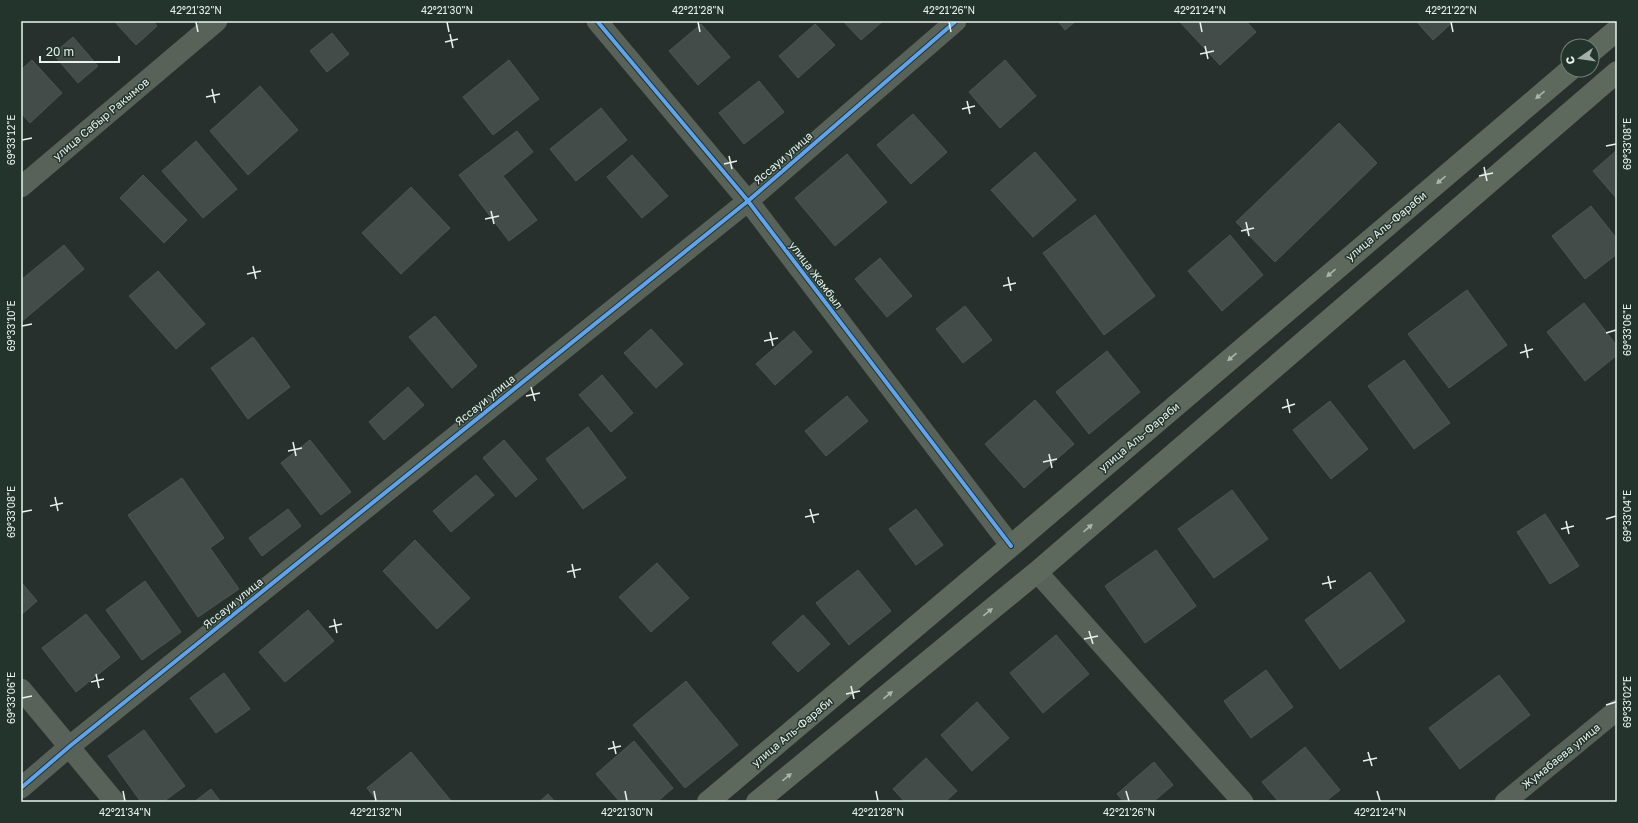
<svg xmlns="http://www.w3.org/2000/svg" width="1638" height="823" viewBox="0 0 1638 823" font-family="'Golos Text',sans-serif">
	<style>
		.building { fill: #434c48; stroke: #4e5654 }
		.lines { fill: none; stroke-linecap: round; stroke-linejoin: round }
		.street { stroke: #586258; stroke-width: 21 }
		.primary { stroke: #5d695c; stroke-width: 22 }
		.cycleway-casing { stroke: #23342c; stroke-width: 6 }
		.cycleway { stroke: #60a3ed; stroke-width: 4 }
		.oneway { fill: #aab5ac }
		.ticks { fill: none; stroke: #e9f3ee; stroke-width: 1.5 }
		.labels { text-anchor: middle; stroke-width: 3; stroke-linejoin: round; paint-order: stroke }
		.street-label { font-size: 11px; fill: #e9f3ee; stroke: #23342c }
		.neatline { fill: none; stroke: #e9f3ee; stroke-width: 1.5 }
		.ticks-label { font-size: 10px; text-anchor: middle; fill: #e9f3ee }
	</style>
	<rect width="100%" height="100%" fill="#27302c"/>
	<path class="building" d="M114 21H153L157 26 136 45Z
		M843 21H883L861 40Z
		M1058 21H1076L1065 30Z
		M1179 21H1246L1256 32 1220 65Z
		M1416 21H1454L1433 40Z
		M701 24 730 57 698 85 669 51Z
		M815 24 835 45 798 78 779 56Z
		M332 33 349 54 327 72 310 51Z
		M73 37 98 66 78 83 53 54Z
		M32 60 62 93 30 123 21 113V70Z
		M509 60 539 99 493 135 463 97Z
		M1005 60 1036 96 1000 128 969 92Z
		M759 81 784 112 744 144 719 113Z
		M260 86 298 130 248 175 210 131Z
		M601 108 627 140 576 181 550 149Z
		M913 114 947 152 911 184 877 145Z
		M1339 123 1377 163 1275 262 1236 222Z
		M517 131 533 152 503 176 537 220 509 241 459 175Z
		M196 141 237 189 203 218 162 171Z
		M1617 150V199L1593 171Z
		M1035 152 1076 200 1033 237 991 190Z
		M847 154 887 202 835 246 795 198Z
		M632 155 668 196 642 218 607 177Z
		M143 175 187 220 164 243 120 198Z
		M411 187 450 228 401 274 362 233Z
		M1591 206 1617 239V254L1585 279 1552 236Z
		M1095 215 1155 296 1104 335 1043 253Z
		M1230 235 1263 275 1222 311 1188 271Z
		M64 245 84 269 21 322V280Z
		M880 258 912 296 887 317 855 279Z
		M158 271 205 324 176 349 129 296Z
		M1467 290 1507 345 1449 388 1408 334Z
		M1584 303 1617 346V355L1585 381 1547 332Z
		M965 306 992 340 963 363 936 329Z
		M435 316 477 366 452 388 409 337Z
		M651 329 683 364 656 388 624 353Z
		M794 331 812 352 775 385 756 364Z
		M253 337 290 387 248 419 211 368Z
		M1107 351 1140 392 1089 434 1056 392Z
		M1404 360 1450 423 1414 449 1368 386Z
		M602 375 633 413 611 432 579 395Z
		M408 387 424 405 384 440 369 422Z
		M847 396 868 421 826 456 805 431Z
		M1035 400 1074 444 1024 488 985 444Z
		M1330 401 1368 449 1331 479 1293 430Z
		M588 427 626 478 583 509 546 459Z
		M310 440 351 492 321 515 281 463Z
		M504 440 537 479 516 497 483 458Z
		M476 475 494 495 451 532 433 511Z
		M182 478 224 538 210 548 239 589 198 617 128 515Z
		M1232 490 1268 539 1214 578 1178 529Z
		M288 509 301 526 262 556 249 538Z
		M916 509 943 545 916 565 889 529Z
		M1545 514 1579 566 1550 584 1517 532Z
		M415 540 470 598 437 629 383 571Z
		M1156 550 1196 606 1145 643 1105 586Z
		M657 563 689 598 651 632 619 597Z
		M858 570 891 611 849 645 816 603Z
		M1370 572 1405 621 1340 669 1305 620Z
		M145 581 181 632 142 660 106 610Z
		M21 582 37 601 21 615Z
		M308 610 334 641 285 682 259 652Z
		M86 614 120 657 76 692 42 648Z
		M803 615 830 644 798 672 772 643Z
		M1056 635 1089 674 1043 713 1010 673Z
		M1266 670 1293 707 1251 738 1224 701Z
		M224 673 250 709 216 733 190 698Z
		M1499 675 1530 715 1460 769 1429 728Z
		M686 681 738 745 685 788 633 725Z
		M977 702 1009 738 972 771 941 735Z
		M144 730 185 786 163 802H141L108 756Z
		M634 741 673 788 657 802H620L596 774Z
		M1305 747 1340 790 1325 802H1279L1262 782Z
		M411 752 452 802H378L367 788Z
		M926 758 957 791 945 802H905L893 789Z
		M1154 762 1173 785 1153 802H1124L1117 794Z
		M211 789 221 802H194Z
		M548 794 555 802H539Z"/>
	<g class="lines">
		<path class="street" d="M597 21 748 201 1011 546
			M21 187 217 21
			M1037 572 1243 802
			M21 689 115 802
			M21 788 70 746 748 201 956 21
			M1505 802 1617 710"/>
		<path class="primary" d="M1592 51 1617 30
			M708 802 1011 546 1570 70
			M757 802 1037 572 1617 72"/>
		<g class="cycleway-casing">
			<path id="cycleway" d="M597 21 748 201 1011 546
				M21 788 70 746 748 201 956 21"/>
		</g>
		<use href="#cycleway" class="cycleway"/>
	</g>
	<defs><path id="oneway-solid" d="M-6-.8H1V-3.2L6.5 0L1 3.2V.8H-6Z"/></defs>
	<g class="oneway">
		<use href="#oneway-solid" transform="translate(1540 95) rotate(140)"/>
		<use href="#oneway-solid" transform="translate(1441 180) rotate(140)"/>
		<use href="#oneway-solid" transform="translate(1331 273) rotate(140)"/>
		<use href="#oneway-solid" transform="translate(1232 357) rotate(140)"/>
		<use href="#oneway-solid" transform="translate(1088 528) rotate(-41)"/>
		<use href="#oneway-solid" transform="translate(988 612) rotate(-39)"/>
		<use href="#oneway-solid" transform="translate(888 695) rotate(-39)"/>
		<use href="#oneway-solid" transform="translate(787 777) rotate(-39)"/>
	</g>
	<path class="ticks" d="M196 22 198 32M447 22 449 32M698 22 700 32M949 22 951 32M1200 22 1202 32M1451 22 1453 32M450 34 453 48M445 42 458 39M1205 46 1208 59M1200 54 1214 51M212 89 215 103M206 97 220 94M967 101 970 114M962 109 975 106M22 140 32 138M1606 146 1616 144M729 156 732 169M724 164 737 161M1484 167 1487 181M1479 176 1493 173M491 211 494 224M485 219 499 216M1246 222 1249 236M1241 231 1254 228M253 266 256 279M247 274 261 271M1008 277 1011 291M1003 286 1016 283M22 326 32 324M770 332 773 346M1606 333 1616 330M764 341 778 338M1525 344 1528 358M1520 353 1533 349M531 387 535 401M526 396 540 393M1287 399 1290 413M1282 408 1295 404M293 442 296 456M288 451 302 448M1049 454 1052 468M1043 462 1057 459M55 497 58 511M50 506 63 503M810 509 814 523M22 512 32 510M805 517 819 514M1606 519 1616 516M1566 521 1569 534M1561 529 1574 526M572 564 575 578M567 572 581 569M1328 576 1331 589M1322 584 1336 581M334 619 337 633M329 627 342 624M1089 631 1093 644M1084 639 1098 636M96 674 99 688M91 682 104 679M851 686 854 699M846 694 860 691M22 698 32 696M1606 705 1616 702M613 741 616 754M608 749 621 746M1368 752 1372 766M1363 761 1377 758M123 791 125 801M374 791 376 801M625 791 627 801M876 791 878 801M1126 791 1129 801M1377 791 1380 801"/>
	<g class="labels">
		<g class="street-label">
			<text transform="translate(101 119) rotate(-40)" y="4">улица Сабыр Ракымов</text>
			<text transform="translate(783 158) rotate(-41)" y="4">Яссауи улица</text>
			<text transform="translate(1386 226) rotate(-40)" y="4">улица Аль-Фараби</text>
			<text transform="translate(816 275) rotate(53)" y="4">улица Жамбыл</text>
			<text transform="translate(485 400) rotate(-39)" y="4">Яссауи улица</text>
			<text transform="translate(1139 437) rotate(-40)" y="4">улица Аль-Фараби</text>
			<text transform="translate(233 603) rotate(-39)" y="4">Яссауи улица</text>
			<text transform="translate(792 732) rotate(-40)" y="4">улица Аль-Фараби</text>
			<text transform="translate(1561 756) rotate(-39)" y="4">Жумабаева улица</text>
		</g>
	</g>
	<rect width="1638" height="823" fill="none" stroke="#23342c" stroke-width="44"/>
	<g transform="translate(1580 58) rotate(257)"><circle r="19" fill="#23342c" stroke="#72807a"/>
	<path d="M0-3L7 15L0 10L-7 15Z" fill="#a5afaa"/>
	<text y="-6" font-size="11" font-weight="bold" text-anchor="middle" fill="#e9f3ee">С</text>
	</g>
	<path d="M40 56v6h79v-6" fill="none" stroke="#e9f3ee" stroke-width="2"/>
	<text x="46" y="56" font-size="12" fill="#e9f3ee" stroke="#23342c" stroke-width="3" paint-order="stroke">20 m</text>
	<rect x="22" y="22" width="1594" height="779" class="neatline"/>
	<g class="ticks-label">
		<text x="196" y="14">42°21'32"N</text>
		<text x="447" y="14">42°21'30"N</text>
		<text x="698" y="14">42°21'28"N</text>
		<text x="949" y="14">42°21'26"N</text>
		<text x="1200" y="14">42°21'24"N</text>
		<text x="1451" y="14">42°21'22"N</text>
		<text transform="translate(11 140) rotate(-90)" y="4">69°33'12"E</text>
		<text transform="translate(1627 144) rotate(-90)" y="4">69°33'08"E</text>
		<text transform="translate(11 326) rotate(-90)" y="4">69°33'10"E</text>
		<text transform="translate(1627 330) rotate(-90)" y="4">69°33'06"E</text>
		<text transform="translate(11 512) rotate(-90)" y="4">69°33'08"E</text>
		<text transform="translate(1627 516) rotate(-90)" y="4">69°33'04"E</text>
		<text transform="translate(11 698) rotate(-90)" y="4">69°33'06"E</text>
		<text transform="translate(1627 702) rotate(-90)" y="4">69°33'02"E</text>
		<text x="125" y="816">42°21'34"N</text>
		<text x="376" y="816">42°21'32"N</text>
		<text x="627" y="816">42°21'30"N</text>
		<text x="878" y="816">42°21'28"N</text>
		<text x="1129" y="816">42°21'26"N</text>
		<text x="1380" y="816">42°21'24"N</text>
	</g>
</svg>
